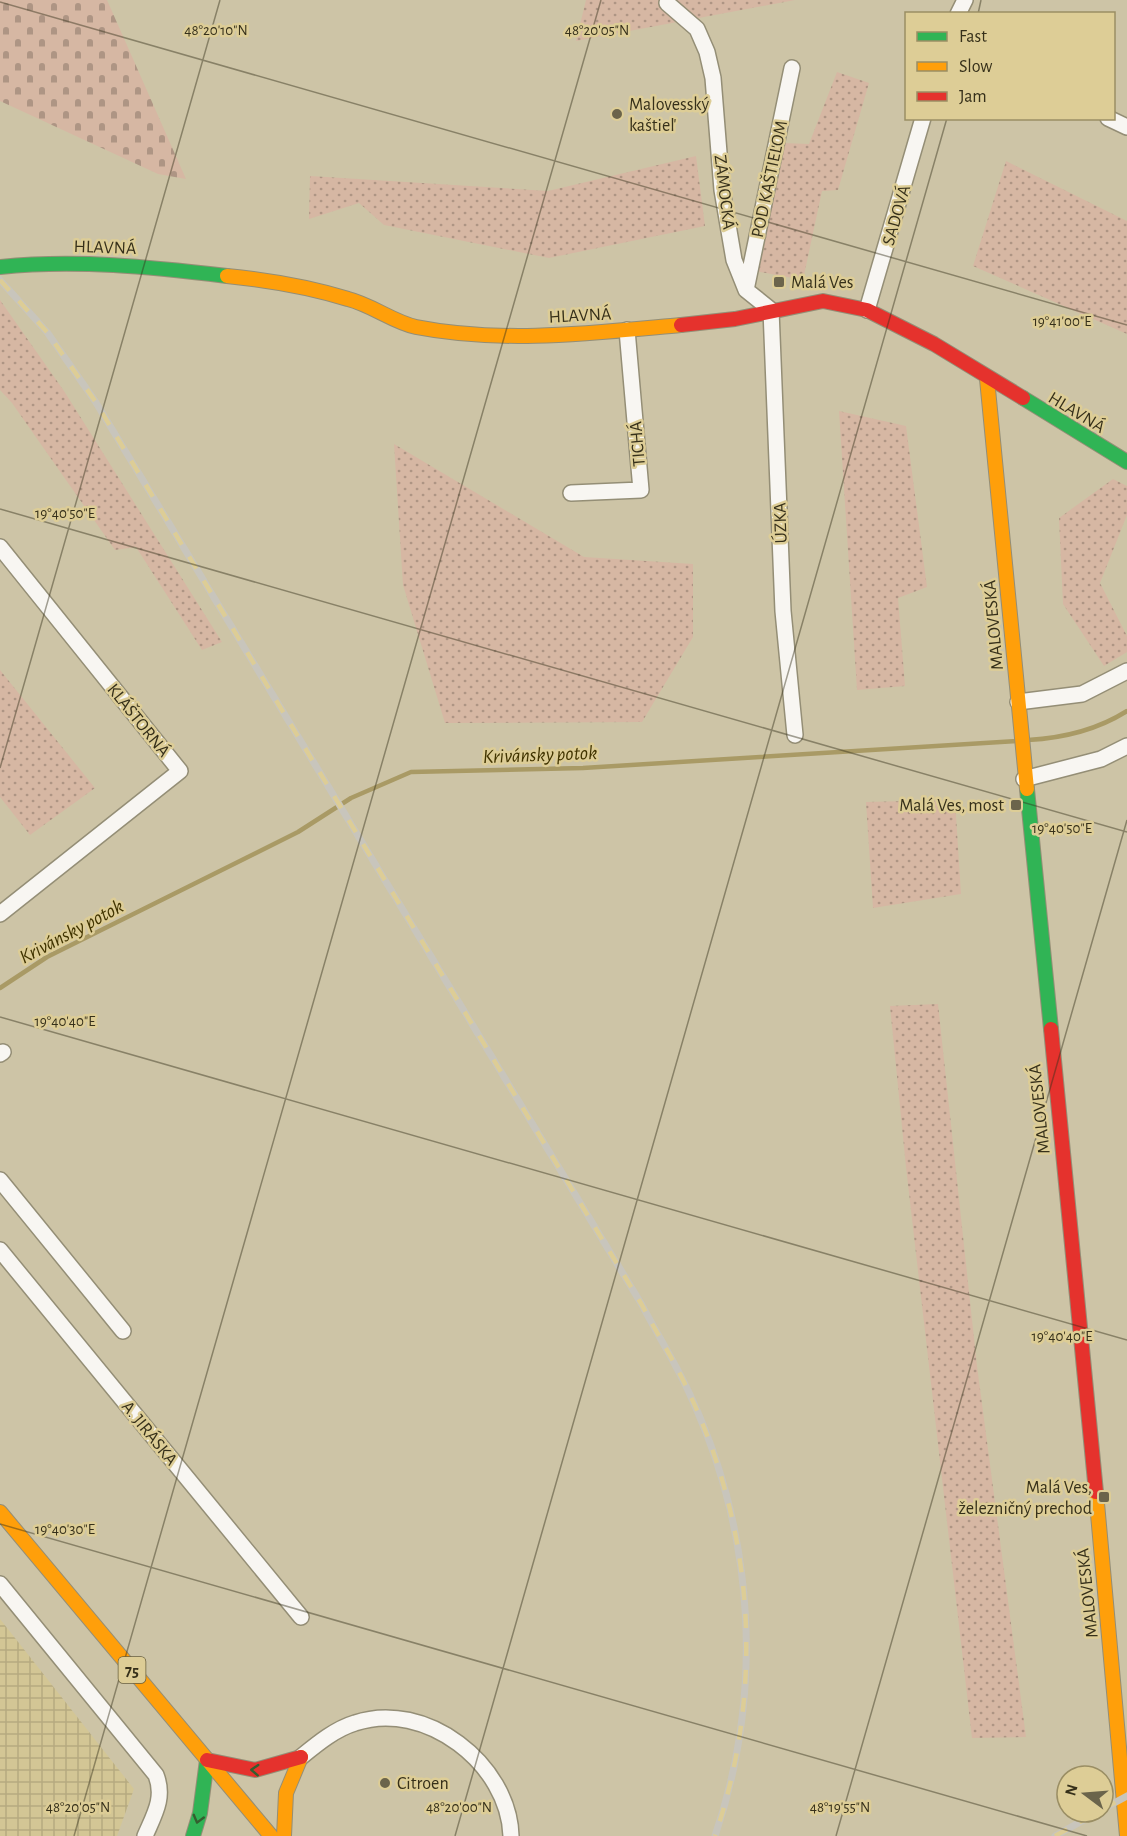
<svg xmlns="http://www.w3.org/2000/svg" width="1127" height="1836" viewBox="0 0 1127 1836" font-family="'Alegreya Sans',sans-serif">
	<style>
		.industrial { fill: url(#industrial-grid) }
		.cemetery { fill: url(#cemetery-stones) }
		.garden { fill: url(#garden-dots) }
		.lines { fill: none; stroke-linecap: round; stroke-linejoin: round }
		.stream { stroke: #a99a65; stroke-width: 4.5 }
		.street-casing { stroke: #948e76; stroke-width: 18 }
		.fast-casing { stroke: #948e76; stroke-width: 16 }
		.slow-casing { stroke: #948e76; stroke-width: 16 }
		.jam-casing { stroke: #948e76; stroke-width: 16 }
		.street { stroke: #f8f6f2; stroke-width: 15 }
		.fast { stroke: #30b455; stroke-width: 14 }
		.slow { stroke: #ff9f0a; stroke-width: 14 }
		.jam { stroke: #e5322d; stroke-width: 14 }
		.rail-casing { stroke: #c8c5bc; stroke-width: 7 }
		.rail { stroke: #ddcd96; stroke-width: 4.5; stroke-dasharray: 14; stroke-linecap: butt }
		.oneway { stroke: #345e2f }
		.ticks { fill: none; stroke: #36301a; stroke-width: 1.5; stroke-opacity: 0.45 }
		.poi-dot { fill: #6b644b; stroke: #ddcd96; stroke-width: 2 }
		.labels { text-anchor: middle; stroke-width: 5; stroke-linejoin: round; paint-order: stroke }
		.shield { fill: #ddcd96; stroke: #685f3f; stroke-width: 1.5 }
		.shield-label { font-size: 16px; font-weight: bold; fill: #36301a }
		.poi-label { font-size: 18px; fill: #36301a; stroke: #ddcd96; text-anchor: start }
		.street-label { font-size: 18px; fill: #36301a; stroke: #ddcd96 }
		.water-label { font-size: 20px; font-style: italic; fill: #413400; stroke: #ddcd96 }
		.ticks-label { font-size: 15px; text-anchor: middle; fill: #36301a; stroke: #ddcd96; stroke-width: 5; stroke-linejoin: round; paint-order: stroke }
	</style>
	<defs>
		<pattern id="industrial-grid" width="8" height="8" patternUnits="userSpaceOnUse" patternTransform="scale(1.5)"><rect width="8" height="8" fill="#d3c695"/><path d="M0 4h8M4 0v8" fill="none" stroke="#b6aa80"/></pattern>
		<pattern id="cemetery-stones" width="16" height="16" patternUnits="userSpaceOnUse" patternTransform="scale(1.5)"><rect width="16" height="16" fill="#d6b7a3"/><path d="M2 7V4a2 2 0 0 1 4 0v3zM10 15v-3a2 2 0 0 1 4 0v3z" fill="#ae9584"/></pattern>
		<pattern id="garden-dots" width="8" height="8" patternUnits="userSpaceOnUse" patternTransform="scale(1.5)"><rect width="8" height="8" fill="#d6b7a3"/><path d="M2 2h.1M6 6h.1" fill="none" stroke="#ae9584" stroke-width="1.8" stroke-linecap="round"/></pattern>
	</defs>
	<rect width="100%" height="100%" fill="#cdc4a6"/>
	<path class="industrial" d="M0 1619 134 1789 117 1836H0Z"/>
	<path class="cemetery" d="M0 0H107L186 179 158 174 0 101Z"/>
	<path class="garden" d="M586 0H795L576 41Z
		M837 72 869 83 838 190 822 191 803 280 755 271 783 143 809 144Z
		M696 156 705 226 549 258 384 225 359 203 309 219 310 176 548 191Z
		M1006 161 1127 221V334L973 266Z
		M0 300 64 391 222 642 202 650 136 547 115 550 12 403 0 390Z
		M839 411 906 426 927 587 898 598 905 686 857 690Z
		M394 444 584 557 693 564V637L642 722 445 723 403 585Z
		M1113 479 1127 486V515L1100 583 1127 636V652L1104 666 1063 604 1059 518Z
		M0 670 95 788 30 835 0 797Z
		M955 800 961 894 873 908 866 802Z
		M938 1004 977 1366 1026 1737 972 1738 906 1167 890 1006Z"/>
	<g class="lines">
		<path class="stream" d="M1028 740C1064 738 1097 730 1127 711
			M0 988 47 957 298 832 351 798 411 772 583 768 1017 741"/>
		<g class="street-casing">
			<path id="street" d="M667 3 697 29 707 52 713 78 722 190 734 260 746 290 771 310 783 611 795 735
				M958 14 965 0
				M1108 118 1127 127
				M746 290 792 68
				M867 310 923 118
				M571 493 641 490 627 330
				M0 547 180 771 0 914
				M1018 702 1082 694 1127 671
				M1024 779 1101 759 1127 746
				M0 1054 3 1052
				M0 1180 123 1331
				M0 1250 301 1617
				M0 1584 156 1775C165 1798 154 1815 145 1836
				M301 1757C317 1744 335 1729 355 1723 425 1699 509 1764 511 1836"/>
		</g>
		<g class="fast-casing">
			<path id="fast" d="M0 267C76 259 151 267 227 276
				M1023 398 1127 462
				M1027 789 1051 1029
				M193 1836 200 1813 207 1760"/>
		</g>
		<g class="slow-casing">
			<path id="slow" d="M227 276C267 280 309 287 348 299 372 305 393 322 416 327 503 344 593 333 681 325
				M987 379 1027 789
				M1096 1492 1127 1836
				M0 1512 271 1836
				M284 1836 286 1793 301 1757"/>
		</g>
		<g class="jam-casing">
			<path id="jam" d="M681 325 735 319 823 301 867 310 934 344 1023 398
				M1051 1029 1096 1492
				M207 1760 255 1770 301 1757"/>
		</g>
		<use href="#street" class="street"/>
		<use href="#fast" class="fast"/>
		<use href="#slow" class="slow"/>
		<use href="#jam" class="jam"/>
		<g class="rail-casing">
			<path id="rail" d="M0 280 47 332 95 401 642 1305C658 1336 677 1365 691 1397 755 1536 764 1692 715 1836
				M1103 1809 1127 1796
				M1055 1836 1098 1812"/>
		</g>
		<use href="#rail" class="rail"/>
	</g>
	<defs><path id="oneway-chevron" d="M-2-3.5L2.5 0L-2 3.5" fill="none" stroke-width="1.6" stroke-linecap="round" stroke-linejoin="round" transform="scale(1.5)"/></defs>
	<g class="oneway">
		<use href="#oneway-chevron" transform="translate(255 1770) rotate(-177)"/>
		<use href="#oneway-chevron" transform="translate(198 1819) rotate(105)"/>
	</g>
	<path class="ticks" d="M0 2 1127 325M978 14 981 0M0 509 1127 832M0 768 220 0M0 1017 1127 1340M0 1524 1087 1836M74 1836 601 0M455 1836 947 118M836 1836 1127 820"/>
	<g class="poi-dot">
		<circle cx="617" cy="114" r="6"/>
		<rect x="773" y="276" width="12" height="12" rx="3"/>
		<rect x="1010" y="799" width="12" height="12" rx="3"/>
		<rect x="1098" y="1491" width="12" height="12" rx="3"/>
		<circle cx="385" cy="1783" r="6"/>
	</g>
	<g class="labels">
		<rect class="shield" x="118.5" y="1657" width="27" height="26" rx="4.5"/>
		<g class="shield-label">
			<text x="132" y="1676">75</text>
		</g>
		<g class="poi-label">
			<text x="629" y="110">Malovesský<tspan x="629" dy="21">kaštieľ</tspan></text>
			<text x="791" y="288">Malá Ves</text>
			<text x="1004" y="811" text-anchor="end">Malá Ves, most</text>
			<text x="1092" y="1493" text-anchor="end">Malá Ves,<tspan x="1092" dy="21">železničný prechod</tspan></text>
			<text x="397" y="1789">Citroen</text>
		</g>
		<g class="street-label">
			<text transform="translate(769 179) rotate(-78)" y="6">POD KAŠTIEĽOM</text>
			<text transform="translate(725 192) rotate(83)" y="6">ZÁMOCKÁ</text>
			<text transform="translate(896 215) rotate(-74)" y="6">SADOVÁ</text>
			<text transform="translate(105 247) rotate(2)" y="6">HLAVNÁ</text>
			<text transform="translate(580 315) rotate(-3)" y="6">HLAVNÁ</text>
			<text transform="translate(1077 412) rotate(31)" y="6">HLAVNÁ</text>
			<text transform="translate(637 444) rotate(-95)" y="6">TICHÁ</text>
			<text transform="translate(780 523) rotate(-92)" y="6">ÚZKA</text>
			<text transform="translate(993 625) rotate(-95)" y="6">MALOVESKÁ</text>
			<text transform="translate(139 720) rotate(51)" y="6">KLÁŠTORNÁ</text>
			<text transform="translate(1039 1109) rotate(-96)" y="6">MALOVESKÁ</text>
			<text transform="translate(150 1433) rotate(51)" y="6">A. JIRÁSKA</text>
			<text transform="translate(1087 1593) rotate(-96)" y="6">MALOVESKÁ</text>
		</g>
		<g class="water-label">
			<text transform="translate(540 754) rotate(-2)" y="7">Krivánsky potok</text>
			<text transform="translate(71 931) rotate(-28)" y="7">Krivánsky potok</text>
		</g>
	</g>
	<g class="ticks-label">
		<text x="216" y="35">48°20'10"N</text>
		<text x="597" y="35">48°20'05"N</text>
		<text x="1062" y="326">19°41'00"E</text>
		<text x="65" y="518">19°40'50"E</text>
		<text x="1062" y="833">19°40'50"E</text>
		<text x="65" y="1026">19°40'40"E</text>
		<text x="1062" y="1341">19°40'40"E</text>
		<text x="65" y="1534">19°40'30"E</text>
		<text x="78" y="1812">48°20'05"N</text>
		<text x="459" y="1812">48°20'00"N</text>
		<text x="840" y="1812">48°19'55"N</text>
	</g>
	<rect x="905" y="12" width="210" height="108" fill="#ddcd96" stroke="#9a8e64" stroke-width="1.5"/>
	<rect x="917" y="32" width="30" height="9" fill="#30b455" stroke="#9a8e64" stroke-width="1.5"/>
	<text x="959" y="42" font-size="18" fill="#36301a">Fast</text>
	<rect x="917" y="62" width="30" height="9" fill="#ff9f0a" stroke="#9a8e64" stroke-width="1.5"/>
	<text x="959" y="72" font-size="18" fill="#36301a">Slow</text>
	<rect x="917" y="92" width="30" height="9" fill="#e5322d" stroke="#9a8e64" stroke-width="1.5"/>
	<text x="959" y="102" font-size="18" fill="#36301a">Jam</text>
	<g transform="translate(1085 1794) rotate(286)"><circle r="28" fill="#ddcd96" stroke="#9a8e64" stroke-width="1.5"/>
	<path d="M0-4.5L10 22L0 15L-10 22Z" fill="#6b644b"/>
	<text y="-9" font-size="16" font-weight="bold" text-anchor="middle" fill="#36301a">N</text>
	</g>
</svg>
